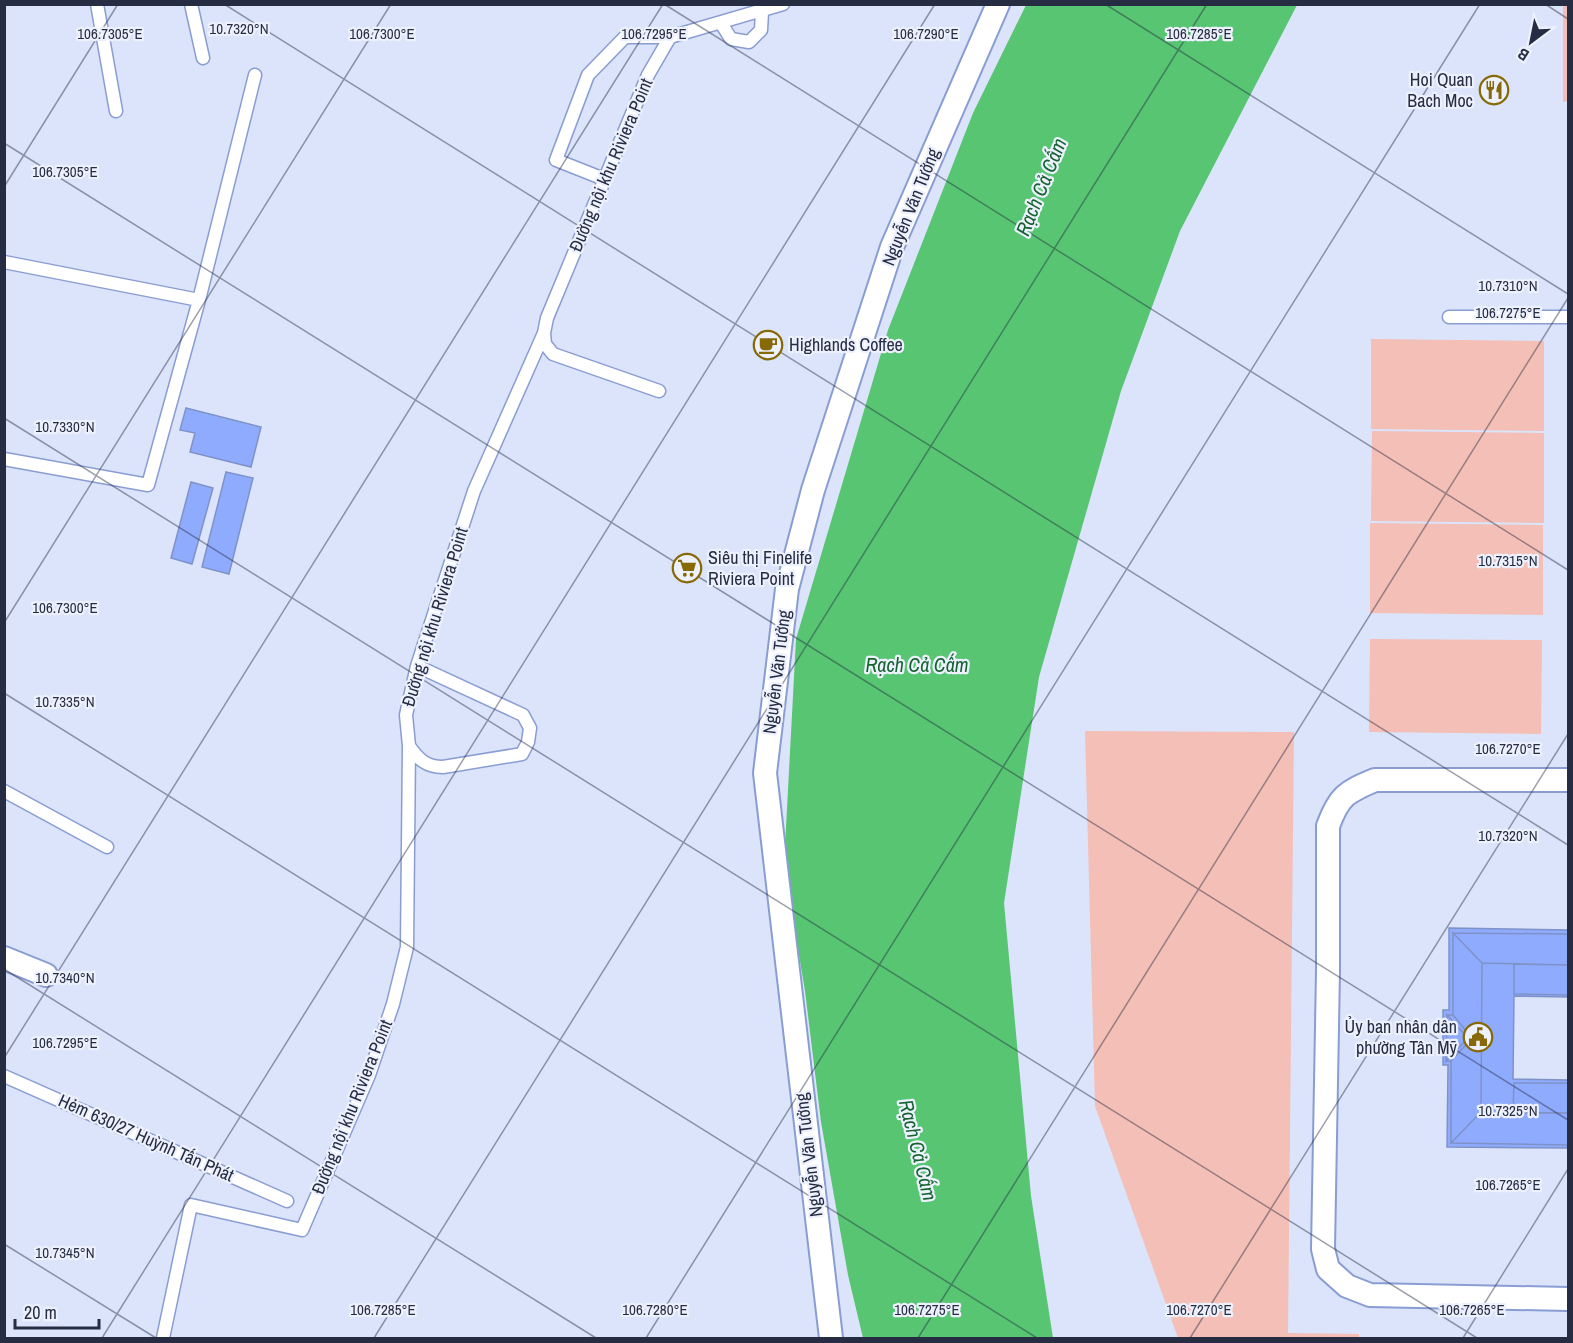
<svg xmlns="http://www.w3.org/2000/svg" width="1573" height="1343" viewBox="0 0 1573 1343" font-family="'Archivo Narrow',sans-serif">
	<style>
		.green { fill: #f4bfb6 }
		.water { fill: #57c572 }
		.building { fill: #8fabfe; stroke: #7f92c8; stroke-width: 1.5 }
		.lines { fill: none; stroke-linecap: round; stroke-linejoin: round }
		.lane-casing { stroke: #8a9dd3; stroke-width: 15 }
		.street-casing { stroke: #8a9dd3; stroke-width: 26 }
		.lane { stroke: #fff; stroke-width: 12 }
		.street { stroke: #fff; stroke-width: 22 }
		.ticks { fill: none; stroke: #262d43; stroke-width: 1.5; stroke-opacity: 0.45 }
		.labels { text-anchor: middle; stroke-width: 4.5; stroke-linejoin: round; paint-order: stroke }
		.poi-label { font-size: 18px; fill: #262d43; stroke: #edf1fd; text-anchor: end }
		.street-label { font-size: 18px; fill: #262d43; stroke: #edf1fd }
		.water-label { font-size: 20px; font-style: italic; fill: #15632e; stroke: #edf1fd }
		.ticks-label { font-size: 15px; text-anchor: middle; fill: #262d43; stroke: #edf1fd; stroke-width: 4.5; stroke-linejoin: round; paint-order: stroke }
	</style>
	<rect width="100%" height="100%" fill="#dbe4fb"/>
	<path class="green" d="M1563 5H1568V101L1563 102Z
		M1371 339 1544 341V431L1371 429Z
		M1372 431 1544 433V523L1371 521Z
		M1370 523 1543 525V615L1370 613Z
		M1370 639 1542 640 1541 734 1369 732Z
		M1085 731 1294 732 1288 1333 1359 1334V1338H1178L1095 1106Z"/>
	<path class="water" d="M1026 5H1297L1180 231 1121 391 1039 677 1004 903 1031 1196 1053 1338H863L848 1275 821 1122 805 991 784 865 796 639 888 330 973 113Z"/>
	<path class="building" d="M186 408 261 427 251 467 190 452 195 433 180 430Z
		M226 472 253 478 229 574 202 567Z
		M191 482 213 488 192 564 171 558Z
		M1449 928 1568 930V997L1514 996 1513 1079 1568 1080V1148L1447 1147 1448 1065H1443V1010H1449Z
		M1453 933 1568 934V965L1482 963Z
		M1453 933 1482 963 1481 1112 1451 1143V1061L1472 1038 1453 1015Z
		M1514 964 1568 965V995L1514 994Z
		M1447 1015 1468 1038 1446 1061Z
		M1447 1015H1453L1472 1038H1468Z
		M1468 1038H1472L1451 1061H1446Z
		M1514 1083H1568V1113H1513Z
		M1481 1112 1568 1113V1145L1451 1143Z"/>
	<g class="lines">
		<g class="lane-casing">
			<path id="lane" d="M97 4 116 111
				M191 4 203 58
				M721 23 731 39 749 42 761 30 762 12
				M604 179 556 160 588 75 625 37H670
				M4 262 199 300
				M1449 317H1568
				M544 333 545 344 553 354 659 391
				M4 459 148 485 199 300 255 75
				M409 746C418 759 426 767 443 767L522 754 528 742 530 728 523 715 417 666
				M4 791 107 847
				M4 1076 287 1201
				M163 1338 191 1205 302 1230 369 1075 393 1004 407 947 409 746 406 715 417 666 474 491 544 333 547 318 648 75 670 37 783 4"/>
		</g>
		<g class="street-casing">
			<path id="street" d="M1568 780H1375C1346 792 1339 796 1328 826V971L1323 1249 1328 1269 1347 1286 1370 1295 1568 1299
				M4 958 46 975
				M831 1338 765 773 787 589 813 490 892 247 998 4"/>
		</g>
		<use href="#lane" class="lane"/>
		<use href="#street" class="street"/>
	</g>
	<path class="ticks" d="M224 4 1568 845M664 4 1568 570M1105 4 1568 294M1545 4 1568 19M4 143 1568 1120M4 187 118 4M4 418 1477 1338M4 623 391 4M4 693 1037 1338M4 969 596 1338M4 1058 663 4M4 1244 156 1338M102 1338 935 4M374 1338 1207 4M646 1338 1480 4M918 1338 1568 298M1190 1338 1568 734M1463 1338 1568 1169"/>
	<defs>
		<g id="restaurant-ring" transform="scale(1.5)"><circle r="9.5" fill="#edf1fd" stroke="#876a07" stroke-width="1.5"/><path d="M-5-6h1v4h1v-4h1v4h1v-4h1v5L-1.5 .5V6h-2V.5L-5-1ZM5-6V6H3V1.5H1.5Q1.5-4 5-6Z" fill="#876a07"/></g>
		<g id="cafe-ring" transform="scale(1.5)"><circle r="9.5" fill="#edf1fd" stroke="#876a07" stroke-width="1.5"/><path d="M-5.5-4.5H6V0H3Q3 3.5 0 3.5H-2.5Q-5.5 3.5-5.5 0ZM3-3.2v2h1.7v-2ZM-6 4.5H4V6H-6Z" fill="#876a07"/></g>
		<g id="supermarket-ring" transform="scale(1.5)"><circle r="9.5" fill="#edf1fd" stroke="#876a07" stroke-width="1.5"/><path d="M-6-5.5h2.5l.6 2H6L4.5 2H-2.5L-4.4-4H-6ZM-1.5 3.2a1.3 1.3 0 1 0 .1 0ZM3 3.2a1.3 1.3 0 1 0 .1 0Z" fill="#876a07"/></g>
		<g id="civic-ring" transform="scale(1.5)"><circle r="9.5" fill="#edf1fd" stroke="#876a07" stroke-width="1.5"/><path d="M-.6-6.5H3V-4.5H.6V-3L4-1V1h2V6H-6V1h2V-1L-.6-3ZM-1.2 2.5V6h2.4V2.5Z" fill="#876a07"/></g>
	</defs>
	<g fill-rule="evenodd">
		<use href="#restaurant-ring" x="1494" y="90"/>
		<use href="#cafe-ring" x="768" y="345"/>
		<use href="#supermarket-ring" x="687" y="568"/>
		<use href="#civic-ring" x="1478" y="1037"/>
	</g>
	<g class="labels">
		<g class="poi-label">
			<text x="1473" y="86">Hoi Quan<tspan x="1473" dy="21">Bach Moc</tspan></text>
			<text x="789" y="351" text-anchor="start">Highlands Coffee</text>
			<text x="708" y="564" text-anchor="start">Siêu thị Finelife<tspan x="708" dy="21">Riviera Point</tspan></text>
			<text x="1457" y="1033">Ủy ban nhân dân<tspan x="1457" dy="21">phường Tân Mỹ</tspan></text>
		</g>
		<g class="street-label">
			<text transform="translate(611 165) rotate(-67)" y="6">Đường nội khu Riviera Point</text>
			<text transform="translate(911 207) rotate(-68)" y="6">Nguyễn Văn Tưởng</text>
			<text transform="translate(435 617) rotate(-73)" y="6">Đường nội khu Riviera Point</text>
			<text transform="translate(777 672) rotate(-83)" y="6">Nguyễn Văn Tưởng</text>
			<text transform="translate(352 1107) rotate(-68)" y="6">Đường nội khu Riviera Point</text>
			<text transform="translate(146 1138) rotate(24)" y="6">Hẻm 630/27 Huỳnh Tấn Phát</text>
			<text transform="translate(809 1155) rotate(-97)" y="6">Nguyễn Văn Tưởng</text>
		</g>
		<g class="water-label">
			<text transform="translate(1041 187) rotate(-68)" y="7">Rạch Cả Cấm</text>
			<text x="917" y="672">Rạch Cả Cấm</text>
			<text transform="translate(918 1150) rotate(76)" y="7">Rạch Cả Cấm</text>
		</g>
	</g>
	<g class="ticks-label">
		<text x="239" y="34">10.7320°N</text>
		<text x="110" y="39">106.7305°E</text>
		<text x="382" y="39">106.7300°E</text>
		<text x="654" y="39">106.7295°E</text>
		<text x="926" y="39">106.7290°E</text>
		<text x="1199" y="39">106.7285°E</text>
		<text x="65" y="177">106.7305°E</text>
		<text x="1508" y="291">10.7310°N</text>
		<text x="1508" y="318">106.7275°E</text>
		<text x="65" y="432">10.7330°N</text>
		<text x="1508" y="566">10.7315°N</text>
		<text x="65" y="613">106.7300°E</text>
		<text x="65" y="707">10.7335°N</text>
		<text x="1508" y="754">106.7270°E</text>
		<text x="1508" y="841">10.7320°N</text>
		<text x="65" y="983">10.7340°N</text>
		<text x="65" y="1048">106.7295°E</text>
		<text x="1508" y="1116">10.7325°N</text>
		<text x="1508" y="1190">106.7265°E</text>
		<text x="65" y="1258">10.7345°N</text>
		<text x="383" y="1315">106.7285°E</text>
		<text x="655" y="1315">106.7280°E</text>
		<text x="927" y="1315">106.7275°E</text>
		<text x="1199" y="1315">106.7270°E</text>
		<text x="1472" y="1315">106.7265°E</text>
	</g>
	<rect width="1573" height="1343" fill="none" stroke="#262d43" stroke-width="12"/>
	<g transform="translate(1531 42) rotate(212)" stroke="#edf1fd" stroke-width="4.5" paint-order="stroke">
	<path d="M0-4.5L10 22L0 15L-10 22Z" fill="#262d43"/>
	<text y="-9" font-size="16" font-weight="bold" text-anchor="middle" fill="#262d43">B</text>
	</g>
	<path d="M15 1319v9h84v-9" fill="none" stroke="#262d43" stroke-width="3"/>
	<text x="24" y="1319" font-size="18" fill="#262d43" stroke="#edf1fd" stroke-width="4.5" paint-order="stroke">20 m</text>
</svg>
